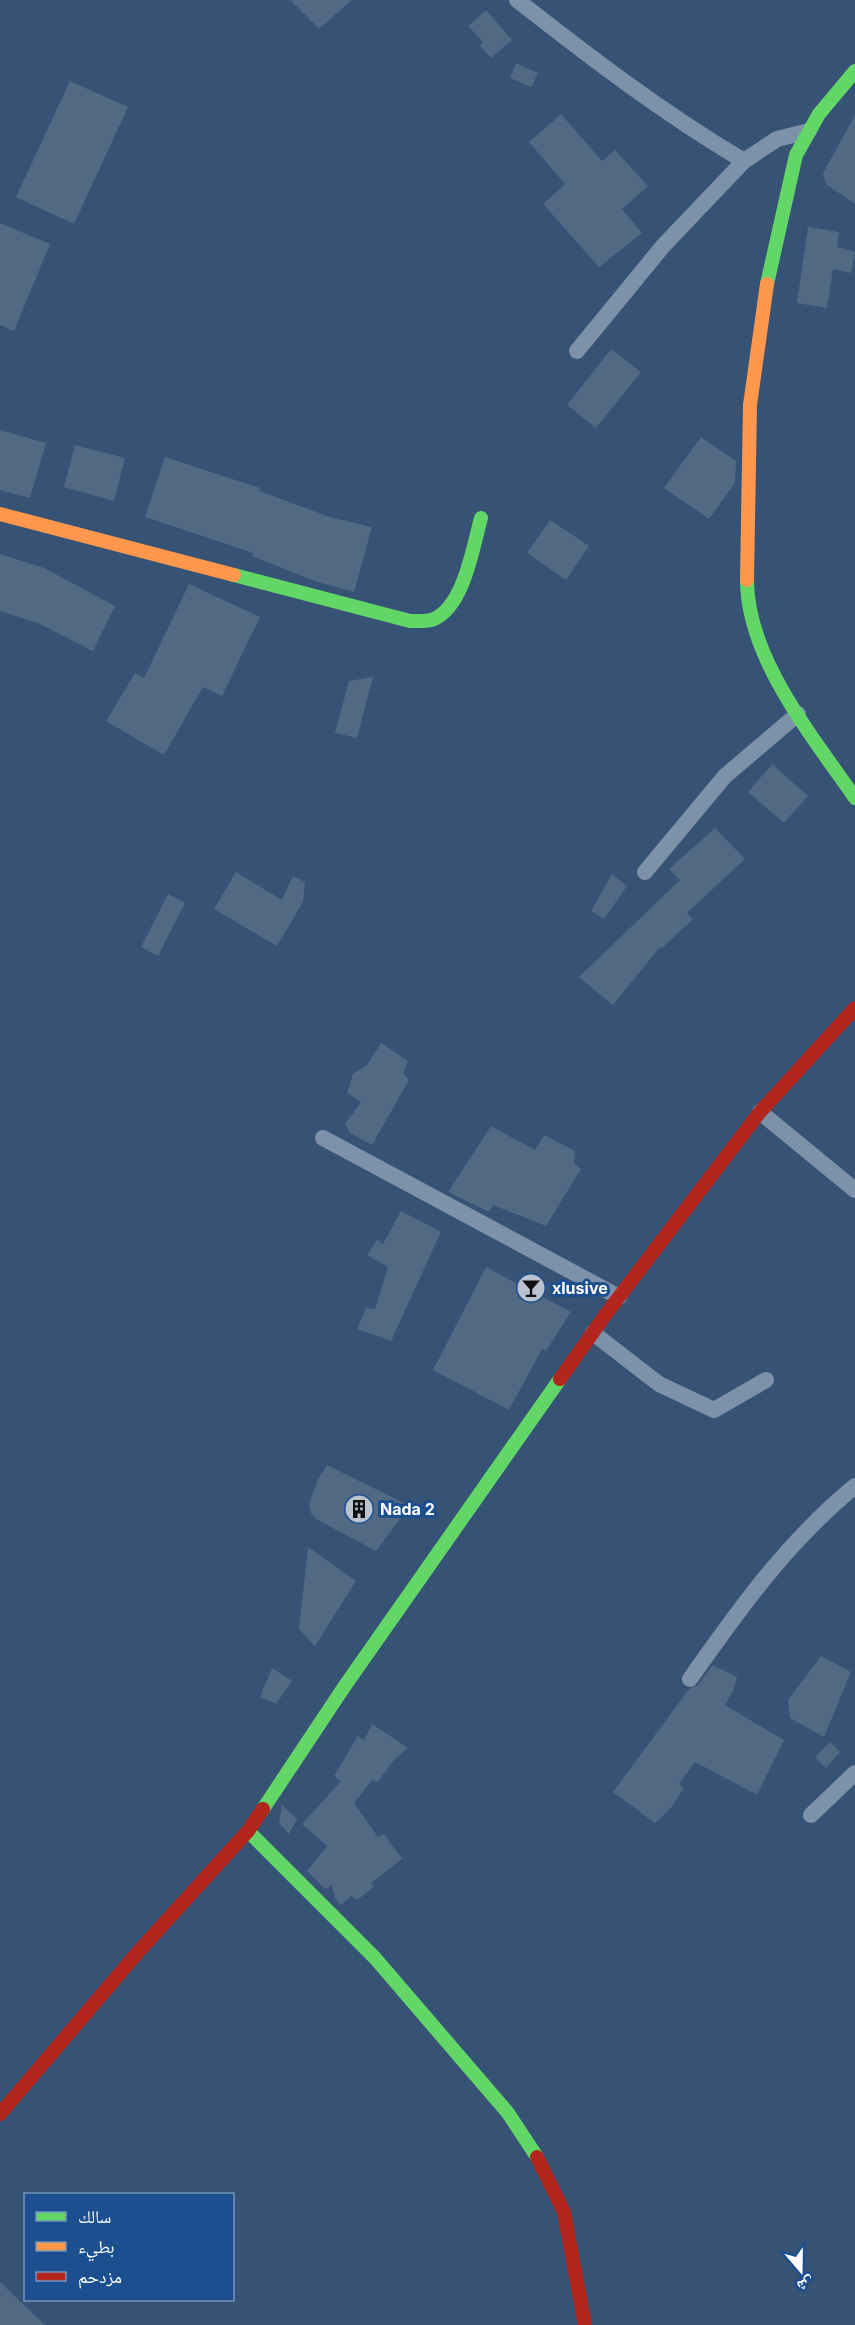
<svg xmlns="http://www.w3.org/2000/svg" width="855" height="2325" viewBox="0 0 855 2325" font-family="Inter,'Noto Naskh Arabic',sans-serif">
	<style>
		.building { fill: #526984 }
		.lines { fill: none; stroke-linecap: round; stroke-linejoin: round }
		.street { stroke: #7d92a8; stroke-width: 16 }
		.fast { stroke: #63d668; stroke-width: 14 }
		.slow { stroke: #ff974d; stroke-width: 14 }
		.jam { stroke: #b3261e; stroke-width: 14 }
		.labels { text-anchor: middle; stroke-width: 6; stroke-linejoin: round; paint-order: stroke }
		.poi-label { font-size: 16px; font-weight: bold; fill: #fff; stroke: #1b4f8f; text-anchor: start }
	</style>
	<rect width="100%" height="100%" fill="#365274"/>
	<path class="building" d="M290 0H352L319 29Z
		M486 10 512 40 491 58 480 46 483 42 468 26Z
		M516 63 538 73 531 87 510 78Z
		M70 81 128 107 74 224 16 197Z
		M561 114 602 161 615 150 648 186 622 209 642 233 599 267 543 204 565 184 529 142Z
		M855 115V204L826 184 823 173Z
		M0 223 50 244 14 331 0 325Z
		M808 227 839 232 837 247 855 252 851 273 833 269 827 308 797 303Z
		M611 349 641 372 596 428 567 405Z
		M0 430 46 443 30 498 0 490Z
		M701 437 736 461 735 483 709 519 664 488Z
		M75 445 125 458 114 501 64 487Z
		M165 457 260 488 259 491 330 517 372 527 354 592 312 580 252 556 253 553 145 517Z
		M550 520 589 546 566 580 527 553Z
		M0 554 44 568 115 606 93 651 38 623 0 611Z
		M189 584 260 617 222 696 203 687 164 755 106 721 135 673 144 678Z
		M373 677 357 738 335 733 349 681Z
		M772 764 808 796 784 823 748 792Z
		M715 828 745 859 687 913 693 919 662 948 660 947 613 1005 579 977 680 880 669 869Z
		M236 872 282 900 293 876 305 882 303 902 277 946 214 909Z
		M612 874 627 886 604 919 591 911Z
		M168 894 185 903 158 956 141 947Z
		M381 1043 408 1061 403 1073 409 1080 372 1145 350 1133 345 1124 361 1102 347 1093 353 1074 367 1065Z
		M491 1126 535 1150 544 1135 575 1151 574 1163 581 1169 546 1226 493 1205 489 1212 448 1192Z
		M401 1211 441 1232 391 1341 357 1329 366 1308 375 1309 388 1267 367 1255 377 1240 383 1244Z
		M486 1267 571 1312 546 1351 542 1349 509 1410 433 1370Z
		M327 1465 410 1506 376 1551 316 1519 311 1513 309 1504 318 1479Z
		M308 1547 356 1581 315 1646 299 1629Z
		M821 1656 851 1672 824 1737 790 1718 788 1700Z
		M713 1665 737 1677 733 1691 725 1705 784 1740 757 1795 695 1762 679 1784 684 1788 670 1809 655 1823 613 1792 689 1689 698 1685Z
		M272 1668 292 1681 276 1704 260 1697Z
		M372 1724 408 1748 393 1761 378 1782 372 1780 354 1803 378 1837 384 1834 402 1859 371 1883 374 1887 357 1900 351 1896 341 1905 335 1899 332 1885 325 1889 307 1871 327 1846 302 1824 341 1781 334 1776 358 1736 364 1740Z
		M830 1742 840 1752 826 1768 815 1757Z
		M282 1805 297 1819 289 1834 279 1823Z
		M0 2282 45 2325H0Z"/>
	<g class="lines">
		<path class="street" d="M517 0C591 58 663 113 744 161
			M577 351 663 246 744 161 777 139 809 131
			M645 872 725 776 798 714
			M760 1112 855 1190
			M323 1138 619 1297
			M593 1333 659 1384 714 1410 766 1380
			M690 1679C740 1608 787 1542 855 1486
			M811 1815 855 1773"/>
		<path class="fast" d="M767 284 796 155 819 114 855 71
			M234 575 410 621C418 621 427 622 434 619 464 606 473 547 481 518
			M747 580C747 658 813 737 855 798
			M263 1809 344 1687 560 1379
			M248 1831 375 1958 508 2113 537 2157"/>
		<path class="slow" d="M0 514 234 575
			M747 580 750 405 767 284"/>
		<path class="jam" d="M560 1379 606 1314 760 1112 855 1008
			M0 2114 139 1951 248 1831 263 1809
			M537 2157 564 2212 585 2325"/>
	</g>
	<defs>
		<g id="bar-disc" transform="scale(1.5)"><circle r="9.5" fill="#b9c2ce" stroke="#1b4f8f"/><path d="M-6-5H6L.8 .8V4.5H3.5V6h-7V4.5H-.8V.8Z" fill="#111"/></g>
		<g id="building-disc" transform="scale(1.5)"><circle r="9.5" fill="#b9c2ce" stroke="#1b4f8f"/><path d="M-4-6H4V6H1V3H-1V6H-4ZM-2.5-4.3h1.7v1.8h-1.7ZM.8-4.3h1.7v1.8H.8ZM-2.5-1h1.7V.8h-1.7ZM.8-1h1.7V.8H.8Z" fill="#111"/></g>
	</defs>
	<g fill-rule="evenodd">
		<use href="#bar-disc" x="531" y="1288"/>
		<use href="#building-disc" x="359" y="1509"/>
	</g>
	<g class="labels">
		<g class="poi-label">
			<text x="552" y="1294">xlusive</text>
			<text x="380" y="1515">Nada 2</text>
		</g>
	</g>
	<rect x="24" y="2193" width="210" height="108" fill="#1b4f8f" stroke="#7695bc" stroke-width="1.5"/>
	<rect x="36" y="2212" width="30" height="9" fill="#63d668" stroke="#7695bc" stroke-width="1.5"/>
	<text x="78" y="2223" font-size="18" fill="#ffffff">سالك</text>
	<rect x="36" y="2242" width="30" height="9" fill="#ff974d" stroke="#7695bc" stroke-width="1.5"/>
	<text x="78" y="2253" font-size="18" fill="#ffffff">بطيء</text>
	<rect x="36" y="2272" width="30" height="9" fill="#b3261e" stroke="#7695bc" stroke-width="1.5"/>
	<text x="78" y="2283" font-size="18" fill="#ffffff">مزدحم</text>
	<g transform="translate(801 2271) rotate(160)" stroke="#1b4f8f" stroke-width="4.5" paint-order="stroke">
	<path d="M0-4.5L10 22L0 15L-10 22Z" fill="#ffffff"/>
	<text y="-9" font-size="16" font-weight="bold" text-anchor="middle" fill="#ffffff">ش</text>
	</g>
</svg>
